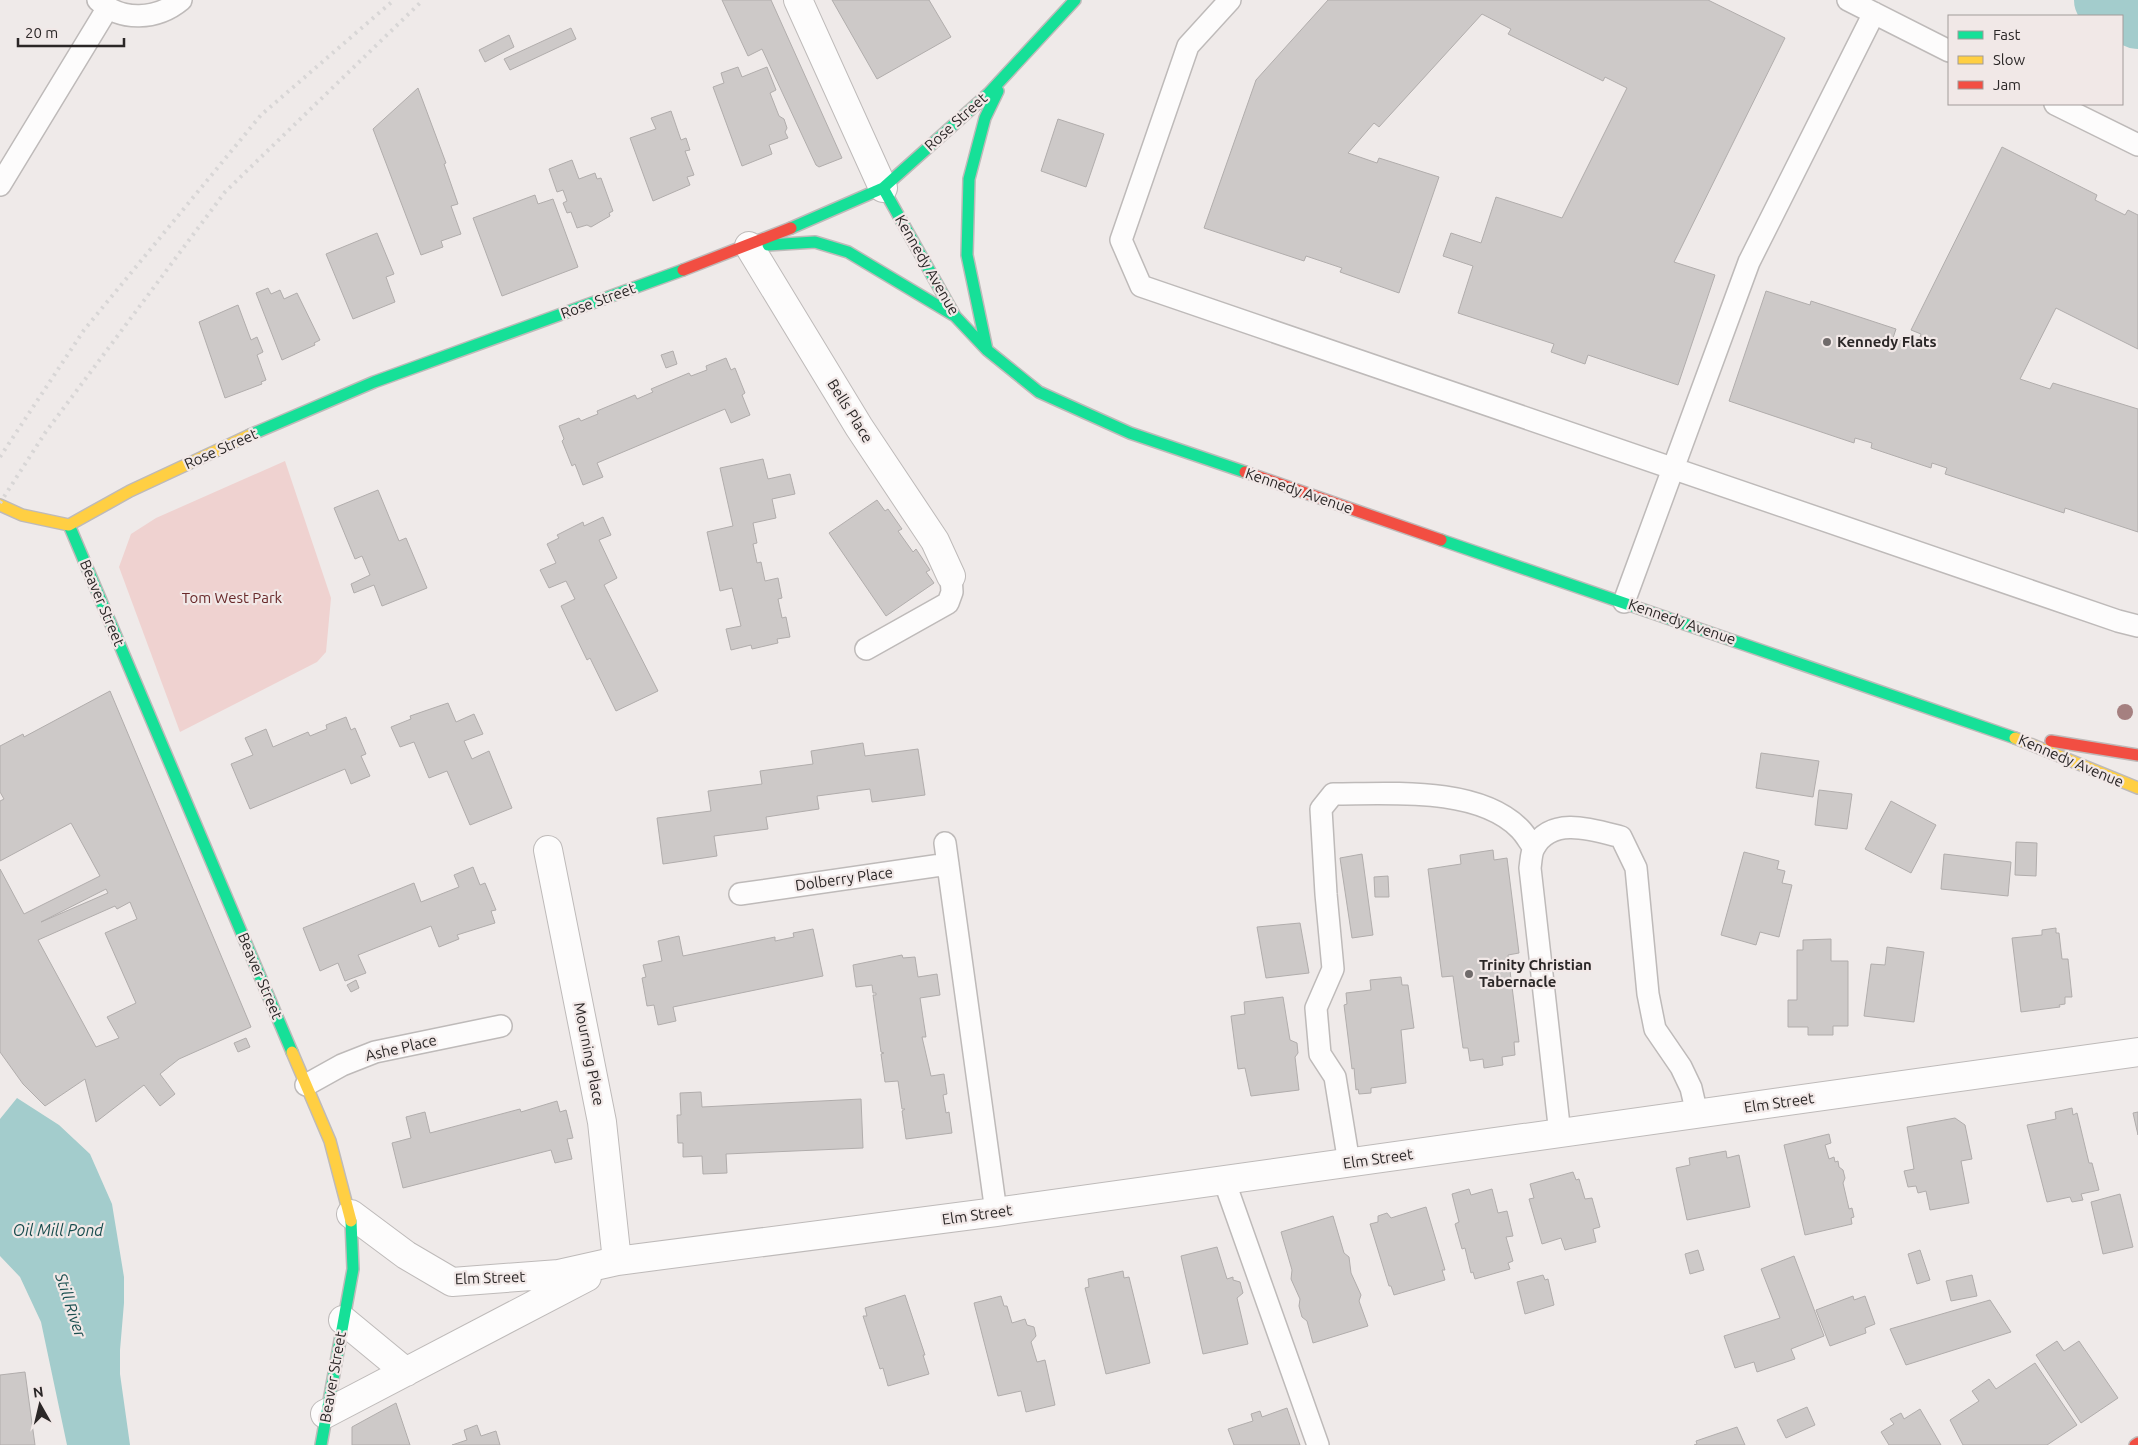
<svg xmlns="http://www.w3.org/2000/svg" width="2138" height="1445" viewBox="0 0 2138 1445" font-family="Ubuntu,sans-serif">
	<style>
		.green { fill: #efd2d0 }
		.water { fill: #a3cccc }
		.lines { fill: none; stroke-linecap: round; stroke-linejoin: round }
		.river { stroke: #a3cccc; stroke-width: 64 }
		.building { fill: #cdc9c8; stroke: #b1adac; fill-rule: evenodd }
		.lane-casing { stroke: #bebab9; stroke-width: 24 }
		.street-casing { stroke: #bebab9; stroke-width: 30 }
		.fast-casing { stroke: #bebab9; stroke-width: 14 }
		.slow-casing { stroke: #bebab9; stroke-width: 14 }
		.jam-casing { stroke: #bebab9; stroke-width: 14 }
		.lane { stroke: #fdfcfc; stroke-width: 21 }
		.street { stroke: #fdfcfc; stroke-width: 28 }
		.fast { stroke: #16e098; stroke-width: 11 }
		.slow { stroke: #ffcf43; stroke-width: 11 }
		.jam { stroke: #f24e42; stroke-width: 11 }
		.rail { stroke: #d8d6d6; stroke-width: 4; stroke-dasharray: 2.5 5; stroke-linecap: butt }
		.tree { fill: #a58080 }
		.poi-dot { fill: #706b6b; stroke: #f1e8e7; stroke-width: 2 }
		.labels { text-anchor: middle; stroke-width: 4.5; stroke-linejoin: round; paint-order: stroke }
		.street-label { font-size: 15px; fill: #2b2727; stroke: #f1e8e7 }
		.poi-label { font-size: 15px; font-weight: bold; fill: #2b2727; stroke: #f1e8e7; text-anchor: start }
		.park-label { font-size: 15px; fill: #69292a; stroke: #f1e8e7 }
		.water-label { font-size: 16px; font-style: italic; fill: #184d4e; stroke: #f1e8e7 }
	</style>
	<rect width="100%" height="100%" fill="#efeae9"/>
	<path class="green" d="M285 461 331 598 326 652 317 662 180 732 119 567 131 534 156 518Z"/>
	<path class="water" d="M17 1098 59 1125 90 1154 112 1204 124 1277V1303L120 1350V1374L130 1445H67L41 1322 20 1277 0 1256V1119Z"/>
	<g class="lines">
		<path class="river" d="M2106 0 2138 17"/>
	</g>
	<path class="building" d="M722 0H771L842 158 819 167 816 165 762 49 748 56Z
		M832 0H929L951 37 877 79Z
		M1328 0H1708L1785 38 1674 262 1715 275 1678 385 1588 355 1585 364 1551 352 1554 344 1458 313 1473 266 1443 256 1451 233 1481 243 1496 197 1562 218 1627 88 1605 77 1603 81 1508 34 1511 29 1482 14 1379 127 1374 123 1348 153 1377 163 1379 158 1439 177 1399 293 1340 272 1342 268 1306 256 1304 261 1204 228 1256 80Z
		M571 28 576 39 510 70 504 59Z
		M509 35 514 47 485 62 479 50Z
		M738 67 742 77 767 67 776 90 770 93 779 116 784 119 787 128 785 132 788 138 769 145 772 154 742 166 713 87 724 83 721 73Z
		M418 88 446 163 444 164 458 204 451 206 461 234 441 241 443 247 421 255 373 129Z
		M671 111 681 140 686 138 690 150 685 151 694 175 687 177 690 185 653 201 630 138 656 129 651 118Z
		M1058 119 1104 134 1086 187 1041 171Z
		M2002 147 2097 195 2095 200 2125 215 2128 210 2138 215V349L2056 308 2020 379 2050 389 2053 383 2138 409V532L2065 508 2064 513 1945 474 1947 468 1932 463 1931 468 1871 448 1872 443 1855 438 1854 443 1729 401 1766 291 1810 305 1811 301 1896 329 1893 338 1917 346 1921 334 1911 330Z
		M572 160 579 179 595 173 597 179 601 178 613 211 609 213 610 216 591 227 587 225 577 228 571 212 567 213 563 203 567 201 563 190 557 192 549 169Z
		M535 195 538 204 553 199 578 267 502 296 473 218Z
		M377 233 394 274 386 277 395 302 353 319 326 254Z
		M268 288 271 294 280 290 284 299 297 293 320 340 314 343 315 345 282 360 256 293Z
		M238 305 251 340 257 337 263 352 257 355 266 380 261 382 262 384 225 398 199 322Z
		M673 351 677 364 666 368 661 355Z
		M726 358 731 370 735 368 745 393 742 395 750 415 731 423 725 409 597 463 603 477 583 485 575 464 572 466 562 441 564 439 559 426 579 418 581 421 588 418 598 414 597 411 635 395 637 399 653 392 651 389 689 373 691 376 707 370 706 366Z
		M763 459 768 479 790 474 795 494 772 499 776 518 753 523 757 543 753 544 757 563 761 562 765 581 778 578 782 598 778 599 782 618 786 617 790 637 777 639 778 643 752 649 751 645 731 650 726 629 741 626 732 588 720 591 707 532 733 526 720 468Z
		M378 490 399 541 406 538 427 588 382 606 374 585 354 593 351 584 370 575 362 556 355 559 334 508Z
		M877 500 885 511 888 509 902 529 898 531 913 552 916 549 930 570 926 572 934 583 886 616 829 533Z
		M603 517 611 535 599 540 617 578 604 585 658 691 616 711 590 658 587 660 561 606 575 599 566 581 549 588 540 570 556 563 547 544 559 538 557 535 583 522 584 526Z
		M110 691 251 1027 179 1059 160 1074 175 1094 160 1106 144 1085 96 1122 85 1079 45 1106 23 1084 0 1052V869L24 914 100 876 71 823 0 861V801L4 799 0 792V746L23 734 24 737ZM106 889 108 893 41 922ZM130 902 137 919 105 933 136 1003 107 1017 119 1038 96 1047 38 940 115 906 117 909Z
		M448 703 456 722 474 714 483 734 464 741 472 759 489 751 512 808 470 825 447 771 429 778 414 742 400 747 391 727 411 719 410 716Z
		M346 717 351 730 355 728 366 754 361 756 370 776 351 784 345 769 250 809 231 764 253 755 245 738 266 729 273 747 308 732 310 736 327 729 326 725Z
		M863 743 865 756 918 749 925 795 872 802 870 789 817 796 819 809 766 817 768 829 714 836 717 856 663 864 657 818 711 811 708 791 762 784 760 771 813 764 811 751Z
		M1761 753 1819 761 1813 797 1756 788Z
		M1819 790 1852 794 1847 829 1815 825Z
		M1891 801 1936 825 1911 873 1865 849Z
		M2016 842 2037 843 2036 876 2015 875Z
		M1493 850 1494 860 1507 858 1519 953 1508 955 1519 1042H1514L1515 1055 1502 1057 1503 1065 1484 1068 1483 1059 1470 1061 1468 1048H1463L1453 976 1442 977 1428 869 1461 864 1460 855Z
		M1744 852 1779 861 1777 869 1785 871 1782 883 1792 885 1779 937 1760 932 1756 945 1721 935Z
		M1362 854 1373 935 1352 938 1340 858Z
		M1944 854 2011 862 2008 896 1941 889Z
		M473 867 480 885 485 883 496 910 491 911 495 923 457 935 459 939 439 947 431 926 358 955 366 973 345 981 338 963 320 971 303 928 414 883 421 902 459 887 454 875Z
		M1388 876 1389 897H1375L1374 877Z
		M1300 923 1309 973 1266 978 1257 927Z
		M2056 928V933H2059L2062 959H2068L2072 997H2065V1004L2059 1005 2060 1007 2021 1012 2012 938 2042 935V930Z
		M813 929 823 976 673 1007 676 1021 658 1025 654 1005 647 1006 642 978 646 977 643 965 662 961 658 941 679 936 683 956 775 937V941L794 937 793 933Z
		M1831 939V961H1848V1026H1833V1035H1808V1027H1788V1000H1797V950H1803V940Z
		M1887 947 1924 952 1914 1022 1864 1016 1871 964 1885 965Z
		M902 955 903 958 915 957 918 977 937 974 940 995 920 998 926 1037H922L931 1076 944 1074 947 1094 943 1095 946 1113 949 1112 952 1133 906 1139 902 1111 905 1109H902L898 1081 885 1082 881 1054 884 1053 881 1052 873 995H876V993H873L872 985 856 987 853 965Z
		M1401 977 1402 985H1408L1414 1028 1401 1030 1406 1083 1371 1088V1093L1359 1094 1358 1089 1356 1090 1354 1068 1352 1069 1344 1005 1347 1004 1346 993 1371 990 1370 980Z
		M356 980 359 988 351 992 347 985Z
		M1283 997 1290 1040 1297 1043 1298 1053 1295 1057 1299 1090 1251 1096 1245 1068 1238 1069 1231 1016 1245 1014 1244 1002Z
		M246 1038 250 1047 238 1052 234 1043Z
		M701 1092 702 1107 861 1099 863 1148 726 1154 727 1173 703 1174 702 1156 683 1157V1143H678L677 1115H681L680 1093Z
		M557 1101 560 1112 566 1110 573 1138 567 1139 572 1159 555 1163 551 1150 403 1188 392 1143 411 1138 406 1117 425 1112 430 1133 520 1109 521 1112Z
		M2072 1108 2073 1115 2077 1113 2089 1163H2092L2099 1190 2081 1194 2083 1200 2072 1202 2070 1197 2047 1202 2027 1125 2056 1119 2055 1112Z
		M2138 1112V1135L2133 1113Z
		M1955 1118 1965 1125 1972 1159 1961 1161 1969 1203 1930 1210 1926 1191 1918 1193 1916 1186 1908 1187 1904 1171 1914 1169 1907 1127Z
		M1829 1134 1831 1143 1825 1145 1829 1159 1834 1157 1835 1162 1838 1161 1839 1167 1843 1170 1845 1178 1843 1183 1849 1209 1852 1208 1854 1217 1851 1218 1852 1224 1805 1235 1784 1145Z
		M1726 1151 1727 1158 1739 1155 1750 1207 1687 1220 1676 1168 1690 1165 1689 1158Z
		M1573 1172 1576 1180 1579 1179 1585 1199 1592 1198 1600 1227 1593 1229 1596 1242 1565 1250 1561 1238 1542 1244 1529 1199 1534 1198 1530 1184Z
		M1469 1189 1471 1195 1492 1189 1498 1213 1507 1211 1513 1236 1506 1237 1513 1261 1508 1263 1510 1269 1475 1279 1473 1272 1471 1273 1465 1248 1462 1249 1455 1224 1459 1222 1452 1194Z
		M2120 1194 2133 1247 2103 1254 2091 1202Z
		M1426 1207 1445 1270H1442L1445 1280 1394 1295 1391 1286H1389L1370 1224 1378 1222V1216L1387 1213 1391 1218Z
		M1333 1216 1344 1253 1349 1257 1351 1273 1361 1295 1359 1301 1368 1326 1313 1343 1307 1321 1302 1317 1299 1306 1300 1299 1291 1279 1292 1270 1281 1232Z
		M1217 1247 1227 1279 1233 1277V1280L1240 1282 1243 1293 1237 1298 1248 1344 1203 1354 1181 1256Z
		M1698 1250 1704 1270 1690 1274 1685 1254Z
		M1920 1250 1930 1280 1917 1284 1908 1254Z
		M1794 1256 1824 1336 1791 1349 1795 1359 1757 1372 1754 1362 1735 1368 1724 1336 1780 1318 1761 1269Z
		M1123 1271 1124 1278 1129 1277 1150 1363 1106 1374 1085 1288 1089 1287 1088 1279Z
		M1543 1275 1545 1280 1548 1279 1554 1305 1525 1314 1517 1282Z
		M1972 1275 1977 1296 1951 1301 1946 1281Z
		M905 1295 925 1355H923L929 1374 888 1386 883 1368 880 1369 863 1316H867L865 1308Z
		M1001 1296 1004 1306H1007L1012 1323 1025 1319 1027 1325 1034 1327 1036 1336 1031 1342 1037 1362 1045 1360 1055 1405 1026 1412 1021 1391 998 1396 974 1303Z
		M1853 1296 1854 1300 1865 1296 1875 1324 1865 1328 1866 1333 1830 1346 1816 1310Z
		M1990 1300 2011 1332 1906 1365 1890 1329Z
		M2057 1341 2064 1351 2079 1341 2118 1398 2081 1423 2036 1355Z
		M2035 1363 2077 1425 2047 1445H1963L1950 1420 1979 1401 1972 1391 1989 1379 1996 1389Z
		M25 1372 35 1445H0V1375Z
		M396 1403 410 1445H352V1427Z
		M1807 1407 1815 1425 1786 1438 1777 1420Z
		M1287 1408 1300 1445H1234L1228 1429 1253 1421 1251 1414 1260 1411 1262 1417Z
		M1920 1409 1941 1445H1889L1881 1432 1894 1424 1890 1419 1901 1413 1904 1419Z
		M477 1425 481 1436 496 1431 500 1445H452L467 1440 464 1430Z
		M1737 1427 1745 1445H1694L1697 1444 1696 1441Z"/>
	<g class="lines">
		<g class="lane-casing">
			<path id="lane" d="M98 0C121 22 157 20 181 0
				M1230 0 1188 46 1121 240 1141 286 2118 621 2138 626
				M1848 0 1949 51
				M2055 104 2138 145
				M0 185 107 9
				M1624 602 1749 262 1874 13
				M866 649 948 603 952 592 951 576
				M945 843 996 1212
				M740 894 948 864
				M306 1085 342 1065 375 1052 501 1026
				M1560 1134 1530 868C1531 862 1531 853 1534 848 1551 815 1594 830 1621 837L1636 868 1648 994 1655 1029 1681 1067 1691 1088 1697 1114
				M1349 1163 1335 1077 1320 1054 1316 1008 1333 969 1326 894 1321 809 1333 794C1388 794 1478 786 1520 829 1526 835 1529 842 1534 848
				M1224 1180 1318 1445"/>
		</g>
		<g class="street-casing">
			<path id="street" d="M798 0 883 188
				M749 246 859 427 935 541 951 576
				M548 850 602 1122 617 1261
				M351 1214 406 1255 452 1282 559 1274 617 1261 996 1212 2138 1052
				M343 1320 406 1372
				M325 1414 587 1277"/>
		</g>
		<g class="fast-casing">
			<path id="fast" d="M883 188 955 316 987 350 1039 392 1130 433 1245 472
				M791 228 883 188 989 93 1075 0
				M768 245 815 242 848 252 955 316
				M987 350 967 255 969 179 985 118 998 91
				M250 435 374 382 683 270
				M69 525 292 1052
				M1441 540 2015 738
				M321 1445 353 1269 351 1221"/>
		</g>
		<g class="slow-casing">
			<path id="slow" d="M0 505 22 515 69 525
				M69 525 130 491 250 435
				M2015 738 2138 788
				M292 1052 330 1141 351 1221"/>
		</g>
		<g class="jam-casing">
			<path id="jam" d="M683 270 791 228
				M1245 472 1441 540
				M2051 741 2138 755
				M2135 1445 2138 1443"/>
		</g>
		<use href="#lane" class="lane"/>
		<use href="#street" class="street"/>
		<use href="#fast" class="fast"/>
		<use href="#slow" class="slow"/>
		<use href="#jam" class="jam"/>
		<path class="rail" d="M0 457 84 330 261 115 394 0
			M0 503 45 433 225 192 423 0"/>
	</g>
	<circle class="tree" cx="2125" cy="712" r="8"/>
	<g class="poi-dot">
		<circle cx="1827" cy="342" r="5"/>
		<circle cx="1469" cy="974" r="5"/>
	</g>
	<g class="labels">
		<g class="street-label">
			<text transform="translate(956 122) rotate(-42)" y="5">Rose Street</text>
			<text transform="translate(927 265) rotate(60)" y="5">Kennedy Avenue</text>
			<text transform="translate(598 301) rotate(-20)" y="5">Rose Street</text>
			<text transform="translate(850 411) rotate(58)" y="5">Bells Place</text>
			<text transform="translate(221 449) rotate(-24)" y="5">Rose Street</text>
			<text transform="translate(1299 491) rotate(19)" y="5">Kennedy Avenue</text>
			<text transform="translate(102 603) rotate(67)" y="5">Beaver Street</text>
			<text transform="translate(1682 622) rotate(19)" y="5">Kennedy Avenue</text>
			<text transform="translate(2071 761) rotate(23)" y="5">Kennedy Avenue</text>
			<text transform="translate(844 879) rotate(-8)" y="5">Dolberry Place</text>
			<text transform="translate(260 976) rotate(67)" y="5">Beaver Street</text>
			<text transform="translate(401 1048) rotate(-13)" y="5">Ashe Place</text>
			<text transform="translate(589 1054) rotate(79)" y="5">Mourning Place</text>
			<text transform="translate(1779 1103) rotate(-8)" y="5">Elm Street</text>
			<text transform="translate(1378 1159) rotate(-8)" y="5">Elm Street</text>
			<text transform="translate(977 1215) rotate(-8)" y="5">Elm Street</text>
			<text transform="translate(490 1278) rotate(-2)" y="5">Elm Street</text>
			<text transform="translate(333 1377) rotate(-80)" y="5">Beaver Street</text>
		</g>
		<g class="poi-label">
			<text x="1837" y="347">Kennedy Flats</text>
			<text x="1479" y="970">Trinity Christian<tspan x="1479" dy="17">Tabernacle</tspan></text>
		</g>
		<g class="park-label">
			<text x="232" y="603">Tom West Park</text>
		</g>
		<g class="water-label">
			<text x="58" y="1236">Oil Mill Pond</text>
			<text transform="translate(71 1305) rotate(72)" y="6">Still River</text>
		</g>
	</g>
	<rect x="1948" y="15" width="175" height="90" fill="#f1e8e7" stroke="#a29b9a"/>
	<rect x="1958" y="31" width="25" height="8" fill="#16e098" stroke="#a29b9a"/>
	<text x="1993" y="40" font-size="15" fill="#2b2727">Fast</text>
	<rect x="1958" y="56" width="25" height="8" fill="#ffcf43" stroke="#a29b9a"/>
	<text x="1993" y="65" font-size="15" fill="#2b2727">Slow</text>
	<rect x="1958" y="81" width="25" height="8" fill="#f24e42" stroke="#a29b9a"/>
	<text x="1993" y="90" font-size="15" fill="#2b2727">Jam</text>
	<g transform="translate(40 1405) rotate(352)" stroke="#f1e8e7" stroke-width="4" paint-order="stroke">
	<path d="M0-4L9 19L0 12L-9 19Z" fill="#2b2727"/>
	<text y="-8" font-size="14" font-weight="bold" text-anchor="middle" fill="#2b2727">N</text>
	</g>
	<path d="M18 38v8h106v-8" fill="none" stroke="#2b2727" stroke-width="2.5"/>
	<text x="25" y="38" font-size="15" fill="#2b2727" stroke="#f1e8e7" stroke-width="4" paint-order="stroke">20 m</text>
</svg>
